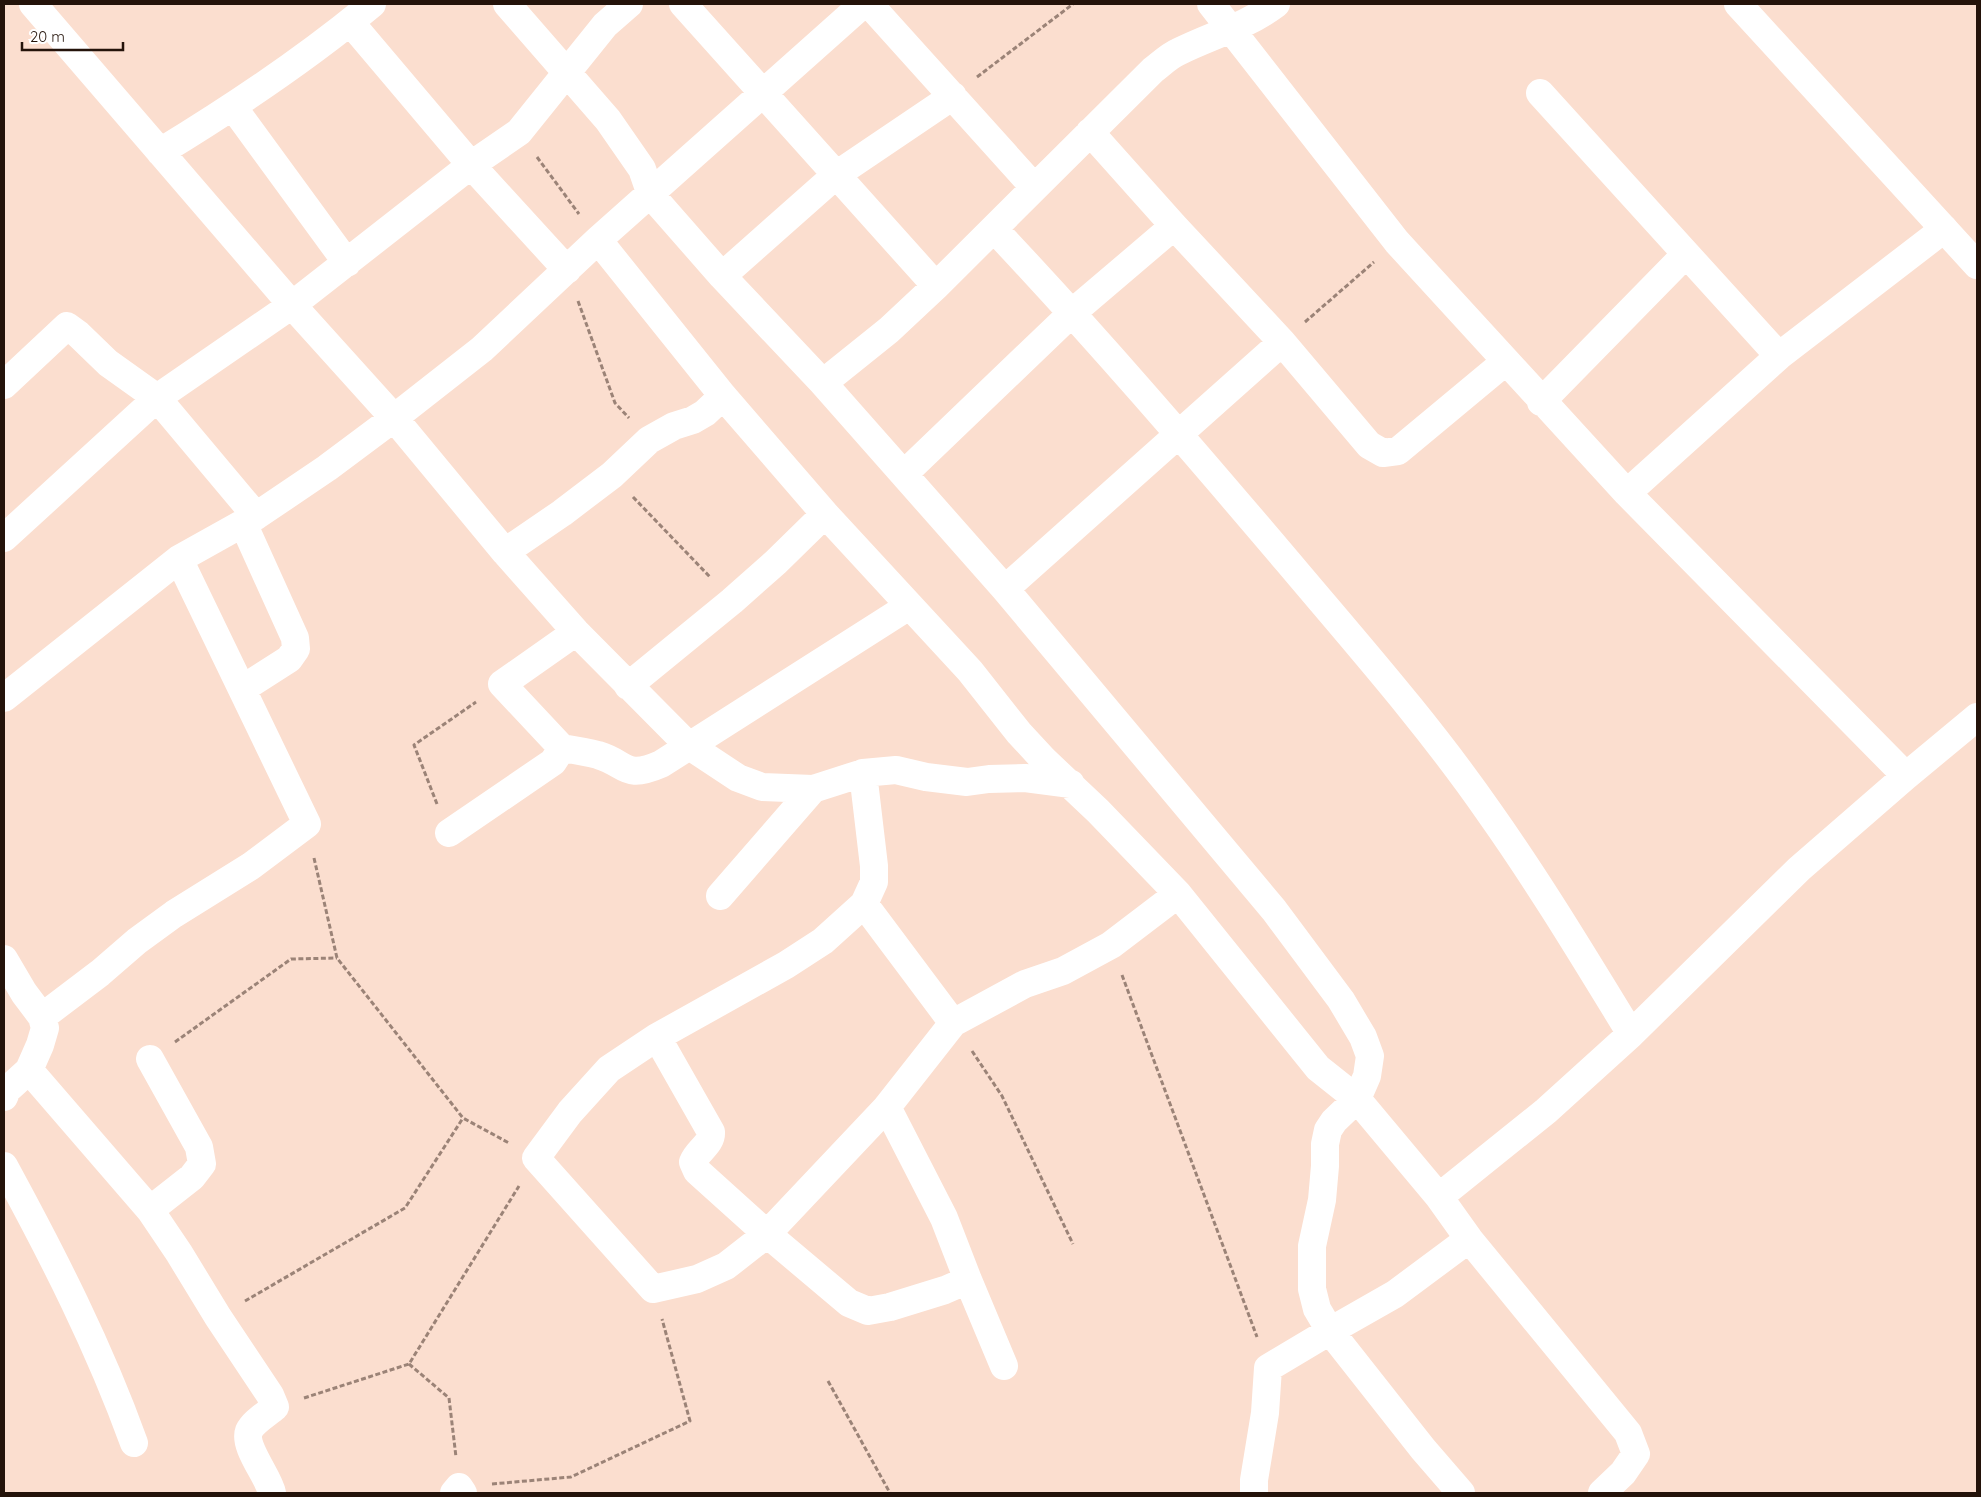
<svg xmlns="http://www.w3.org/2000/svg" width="1981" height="1497" viewBox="0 0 1981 1497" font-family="Quicksand,sans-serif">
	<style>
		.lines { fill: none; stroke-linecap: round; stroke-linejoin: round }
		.path { stroke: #9b8377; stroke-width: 3; stroke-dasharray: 5 2.5; stroke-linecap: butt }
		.minor { stroke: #fff; stroke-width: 28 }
		.tertiary { stroke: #fff; stroke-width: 28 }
	</style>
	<rect width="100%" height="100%" fill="#fbdecf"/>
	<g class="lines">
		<path class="path" d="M977 77 1073 4
			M537 157 579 214
			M578 301 615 403 629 418
			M1305 322 1374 262
			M633 497 710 577
			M437 804 414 745 476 702
			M314 858 337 958 463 1118 509 1143
			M1122 975 1257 1337
			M175 1042 291 959 337 958
			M972 1051 1002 1096 1073 1244
			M245 1301 405 1208 463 1118
			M409 1364 449 1398 456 1457
			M828 1381 890 1493
			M304 1398 409 1364 519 1186
			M492 1484 571 1477 690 1421 662 1319"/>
		<path class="minor" d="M33 4 292 305 394 418 505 552 576 632 688 745 738 778 762 787 813 789 863 773 896 770 926 777 967 782 989 779 1025 778 1071 784
			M507 4 608 120 642 169 651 195 722 276 823 383 1005 589 1274 910 1341 1000 1363 1037 1370 1056 1367 1076 1357 1099 1334 1121 1328 1130 1325 1144V1166L1322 1200 1312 1246V1289L1317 1309 1330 1331 1423 1449 1461 1493
			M683 4 936 286
			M869 4 1034 187
			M1211 4 1397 242 1627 493 1906 776
			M350 22 471 165 567 270
			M1540 93 1779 356
			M233 107 347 263
			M1090 132 1174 226 1282 342 1369 445 1383 453 1398 451 1505 362
			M160 152C234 107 306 59 372 4
			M994 229C1096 337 1192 449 1288 562 1357 644 1428 724 1489 812 1540 884 1585 959 1631 1034
			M598 240 723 396 825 514 970 671 1019 733 1044 760 1098 811 1178 894 1318 1068 1357 1099 1439 1197 1469 1239 1628 1433 1636 1454 1623 1473 1602 1493
			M722 276 836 175 953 96
			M823 383 889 330 936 286 1153 70C1161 64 1169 56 1178 52 1212 35 1245 27 1276 4
			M4 385 67 326 78 334 108 363 157 398 256 516
			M1541 402 1686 254
			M904 474 1073 312 1174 226
			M1627 493 1779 356 1944 229
			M4 538 157 398 292 305 471 165 519 132 605 25 629 4
			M505 552 562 513 612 475 649 440 674 426 693 420 705 413 723 396
			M1005 589 1282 342
			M628 686 732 601 776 562 825 514
			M242 689 289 659 296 649 295 638 243 523
			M4 698 179 559 256 516 327 468 394 418 482 349 598 240 863 4
			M562 748C574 750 586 752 598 755 628 764 624 780 661 764L909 606
			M863 773 874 866V882L864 904 823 941 786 965 657 1037 609 1069 570 1112 536 1158 653 1289 697 1279 726 1266 767 1234 887 1107 953 1023 1025 984 1063 971 1111 945 1178 894
			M449 833 553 762 562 748 502 684 576 632
			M720 896 813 789
			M864 904 953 1023
			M4 959 24 993 42 1017 45 1028 40 1045 29 1070 7 1090 4 1097
			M42 1017 100 973 137 941 174 914 251 866 307 824 179 559
			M657 1037 711 1132C712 1144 697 1151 693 1162L697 1171 767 1234 849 1303 868 1311 890 1307 945 1290 968 1280
			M29 1070 150 1210 179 1253 218 1317 270 1395 275 1407C267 1414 253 1422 249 1431 243 1447 269 1477 272 1493
			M887 1107 944 1218 968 1280 1004 1366
			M4 1166C53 1256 99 1346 134 1443
			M1439 1197 1546 1111 1631 1034 1799 869 1906 776 1977 717
			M150 1210 192 1177 202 1164 199 1147 150 1059
			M454 1493 459 1487 463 1493
			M1254 1493V1480L1265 1413 1268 1368 1330 1331 1395 1294 1469 1239"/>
		<path class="tertiary" d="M1738 4 1977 265"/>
	</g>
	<rect width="1981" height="1497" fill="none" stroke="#24130a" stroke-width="10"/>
	<path d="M22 42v8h101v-8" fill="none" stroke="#24130a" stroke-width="2.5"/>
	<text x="30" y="42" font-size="15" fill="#24130a" stroke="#ffffff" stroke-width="4" paint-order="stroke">20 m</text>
</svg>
